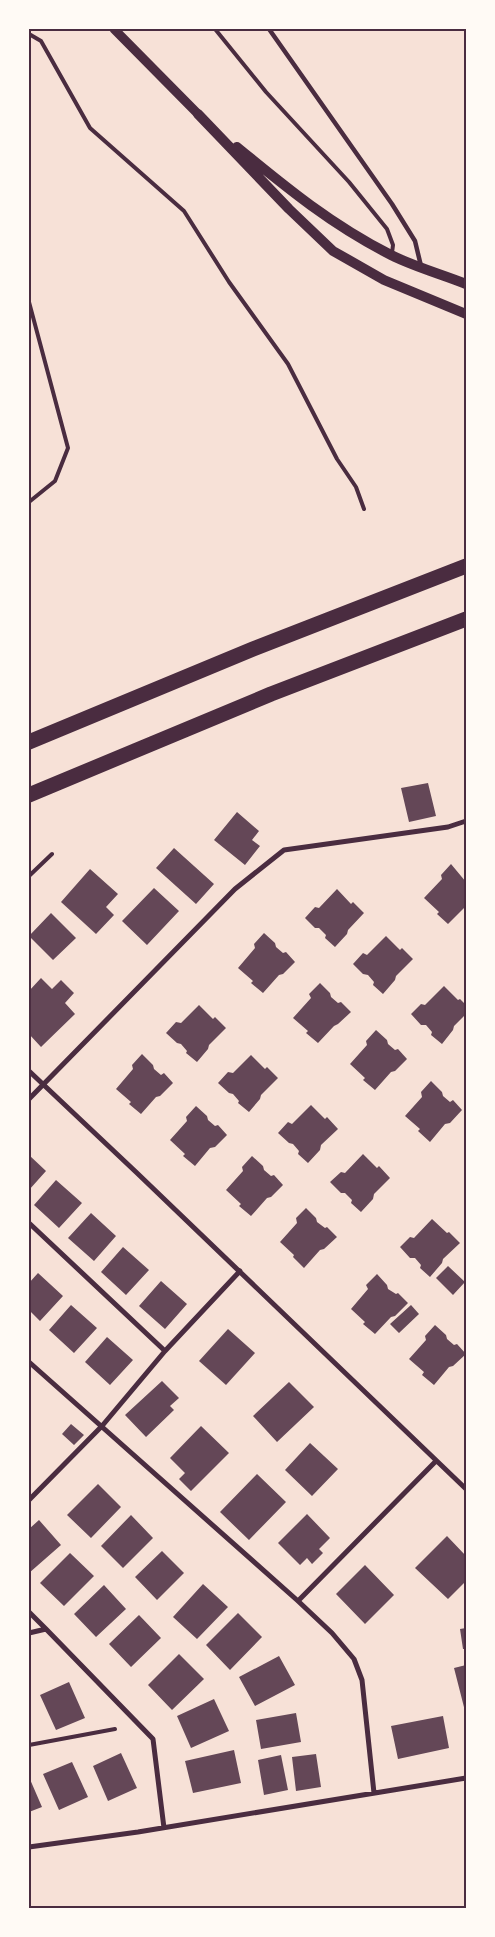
<svg xmlns="http://www.w3.org/2000/svg" width="495" height="1937" viewBox="0 0 495 1937" font-family="Arial,sans-serif">
	<style>
		.building { fill: #644757 }
		.lines { fill: none; stroke-linecap: round; stroke-linejoin: round }
		.service { stroke: #4a2c40; stroke-width: 4 }
		.pedestrian { stroke: #4a2c40; stroke-width: 4.5 }
		.minor { stroke: #4a2c40; stroke-width: 5 }
		.tertiary { stroke: #4a2c40; stroke-width: 9 }
		.secondary { stroke: #4a2c40; stroke-width: 10 }
		.motorway { stroke: #4a2c40; stroke-width: 15 }
		.neatline { fill: none; stroke: #4a2c40; stroke-width: 2 }
	</style>
	<rect width="100%" height="100%" fill="#f7e1d7"/>
	<path class="building" d="M428 783 436 816 409 822 401 788Z
		M237 812 259 831 252 840 260 846 245 865 214 840Z
		M174 848 214 884 196 904 156 868Z
		M451 864 466 882V906L448 924 437 914 439 912 424 898 442 879 441 875Z
		M90 869 118 894 106 907 114 915 96 934 61 902Z
		M154 888 179 911 147 945 122 921Z
		M337 889 351 904 353 902 364 913 348 930 347 934 335 947 325 938 326 935 319 928H315L305 918 315 907 319 908Z
		M51 913 76 938 53 960 29 936Z
		M264 933 275 943 276 947 283 953 286 952 295 962 283 974 279 975 263 993 251 983 253 981 238 968 255 948 254 944Z
		M386 936 400 950 402 948 413 959 396 976 395 980 383 994 373 985 374 982 368 975 363 974 353 964 363 953 367 955Z
		M41 978 52 989 61 980 74 993 65 1003 75 1014 41 1047 29 1034V991Z
		M320 983 330 993 331 997 338 1003 341 1002 351 1012 338 1024 334 1026 318 1043 306 1033 308 1031 293 1018 311 998 309 994Z
		M444 986 458 1000 460 999 466 1005V1014L454 1026 453 1030 442 1044 431 1035 432 1032 426 1025H421L411 1014 421 1004 425 1005Z
		M199 1005 213 1019 215 1017 226 1028 209 1045 208 1049 197 1062 186 1053 187 1051 181 1044 177 1043 166 1033 176 1022 181 1023Z
		M376 1030 387 1040 388 1044 395 1050 398 1049 407 1059 395 1071 391 1072 375 1090 363 1080 365 1078 350 1064 367 1045 366 1041Z
		M142 1054 153 1065 154 1069 161 1075 164 1073 173 1083 160 1096 156 1097 141 1114 129 1104 131 1102 116 1089 133 1069 132 1065Z
		M251 1055 265 1069 267 1067 278 1078 261 1095 260 1099 249 1112 238 1103 239 1101 233 1094 229 1093 218 1083 228 1072 233 1073Z
		M431 1081 442 1092 443 1096 450 1102 453 1100 462 1110 450 1123 445 1124 430 1142 418 1131 420 1129 405 1116 422 1097 421 1092Z
		M311 1105 325 1119 327 1117 338 1129 321 1145 320 1150 308 1163 298 1154 299 1151 293 1144 289 1143 278 1133 288 1122 292 1124Z
		M196 1106 207 1116 208 1120 215 1126 218 1125 227 1135 215 1147 210 1148 195 1166 183 1156 185 1154 170 1140 187 1121 186 1117Z
		M363 1154 377 1168 379 1166 390 1178 374 1194 373 1199 361 1212 351 1203 352 1200 345 1193H341L330 1182 341 1172 345 1173Z
		M29 1155 46 1171 29 1190Z
		M252 1156 263 1166 264 1170 271 1176 274 1175 283 1185 271 1197 267 1198 251 1216 239 1206 241 1204 226 1190 243 1171 242 1167Z
		M56 1180 82 1203 59 1228 34 1205Z
		M306 1208 316 1218 317 1222 325 1228 327 1227 337 1237 324 1249 320 1250 304 1268 293 1257 294 1255 280 1242 297 1223 296 1218Z
		M91 1213 116 1236 94 1261 68 1238Z
		M432 1219 447 1233 449 1232 460 1243 443 1259 442 1263 430 1277 420 1268 421 1265 415 1258H410L400 1247 410 1237 414 1238Z
		M123 1247 149 1270 126 1295 101 1272Z
		M448 1266 465 1282 453 1295 436 1278Z
		M38 1273 63 1296 40 1321 29 1310V1283Z
		M377 1274 387 1285 388 1289 396 1294 398 1293 408 1303 395 1316 391 1317 375 1334 363 1324 365 1322 351 1309 368 1289 366 1285Z
		M161 1281 187 1304 165 1329 139 1306Z
		M71 1305 97 1328 74 1353 49 1330Z
		M411 1305 419 1314 399 1333 390 1324Z
		M435 1325 446 1335 447 1339 454 1345 457 1344 466 1354 453 1366 449 1367 434 1385 422 1375 424 1372 409 1359 426 1340 425 1336Z
		M228 1329 255 1353 226 1385 199 1361Z
		M107 1337 133 1360 110 1385 85 1362Z
		M162 1381 179 1398 170 1406 174 1410 146 1437 125 1415Z
		M289 1382 314 1407 277 1442 253 1416Z
		M71 1424 84 1435 74 1445 62 1434Z
		M201 1426 229 1453 191 1491 179 1479 185 1473 170 1458Z
		M310 1443 338 1469 312 1496 285 1470Z
		M257 1474 286 1502 249 1540 220 1512Z
		M98 1484 121 1507 91 1538 67 1515Z
		M307 1514 330 1538 319 1549 323 1553 312 1564 307 1558 300 1565 278 1543Z
		M131 1515 153 1538 123 1568 101 1546Z
		M39 1520 61 1545 29 1573V1529Z
		M447 1536 466 1556V1581L448 1599 415 1568Z
		M162 1551 184 1573 157 1600 135 1577Z
		M70 1553 94 1576 64 1606 40 1583Z
		M365 1565 394 1595 365 1624 336 1594Z
		M203 1584 228 1607 197 1639 173 1617Z
		M104 1585 126 1609 96 1637 74 1614Z
		M238 1613 262 1637 230 1670 206 1645Z
		M139 1615 161 1638 131 1667 109 1644Z
		M466 1628V1649H463L460 1629Z
		M179 1654 204 1679 172 1710 148 1685Z
		M279 1656 295 1685 255 1706 239 1677Z
		M466 1665V1715L454 1668Z
		M69 1682 85 1718 56 1730 40 1695Z
		M214 1699 229 1731 191 1748 177 1716Z
		M296 1713 301 1742 261 1749 256 1720Z
		M443 1716 449 1748 398 1759 391 1726Z
		M234 1750 241 1783 193 1793 185 1761Z
		M121 1753 137 1788 108 1801 93 1766Z
		M316 1754 321 1787 296 1791 292 1757Z
		M281 1755 288 1790 264 1795 258 1760Z
		M72 1762 88 1797 59 1810 43 1774Z
		M29 1777 42 1807 29 1812Z"/>
	<g class="lines">
		<path class="service" d="M215 29 266 92 349 182 387 229 393 245 392 253
			M29 34 41 41 90 128 184 211 229 282 288 364 337 459 356 487 364 509
			M29 302 68 448 55 481 29 502
			M29 876 52 854
			M29 1745 115 1729"/>
		<path class="pedestrian" d="M269 29 392 204 415 241 421 266"/>
		<path class="minor" d="M29 1071 137 1173 466 1489
			M29 1099 235 889 284 850 448 827 466 821
			M29 1223 165 1351
			M29 1362 298 1601 332 1633 354 1659 362 1680 374 1793
			M29 1500 102 1426 165 1351 240 1271
			M298 1601 436 1461
			M29 1612 46 1629
			M29 1633 46 1629 153 1739 164 1828
			M29 1847 138 1832 466 1778"/>
		<path class="tertiary" d="M114 29 198 114"/>
		<path class="secondary" d="M198 114 289 209 333 251 384 280 466 314
			M237 147C288 189 332 225 391 255 415 267 441 274 466 284"/>
		<path class="motorway" d="M29 742 253 649 466 566
			M29 795 271 694 466 619"/>
	</g>
	<rect width="495" height="1937" fill="none" stroke="#fffaf5" stroke-width="60"/>
	<rect x="30" y="30" width="435" height="1877" class="neatline"/>
</svg>
